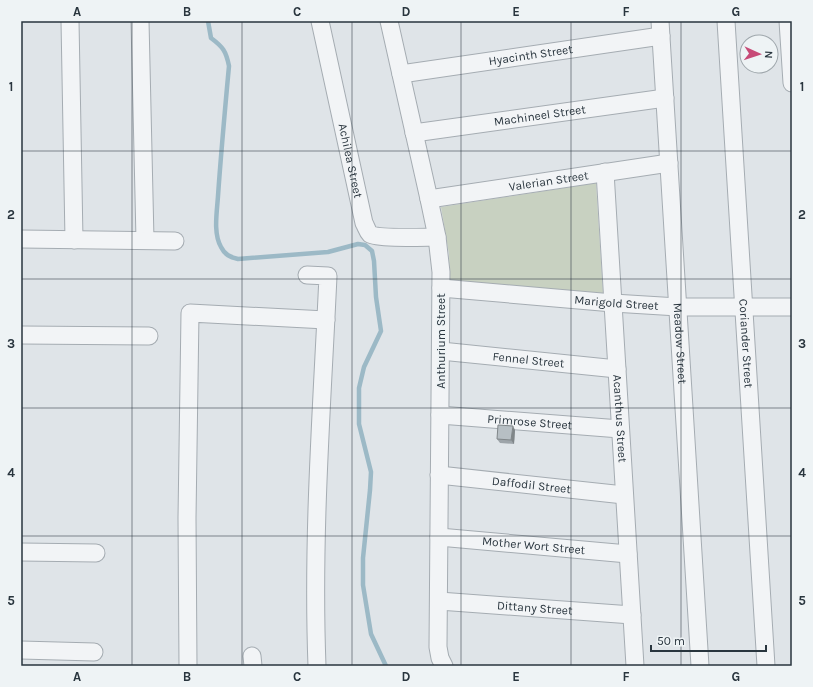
<svg xmlns="http://www.w3.org/2000/svg" width="813" height="687" viewBox="0 0 813 687" font-family="Karla,sans-serif">
	<style>
		.park { fill: #c8d1c1 }
		.lines { fill: none; stroke-linecap: round; stroke-linejoin: round }
		.stream { stroke: #9cb9c6; stroke-width: 4.5 }
		.minor-casing { stroke: #a5acb2; stroke-width: 19 }
		.minor { stroke: #f2f4f6; stroke-width: 17 }
		.wall { fill: #9da4a9 }
		.shaded-wall { fill: #808689 }
		.building { fill: #b7bfc4; stroke: #808689 }
		.grid { fill: none; stroke: #29353e; stroke-width: 1; stroke-opacity: 0.55 }
		.labels { text-anchor: middle; stroke-width: 3; stroke-linejoin: round; paint-order: stroke }
		.street-label { font-size: 12px; fill: #29353e; stroke: #eef3f5 }
		.neatline { fill: none; stroke: #29353e; stroke-width: 1.5 }
		.grid-label { font-size: 13px; text-anchor: middle; font-weight: bold; fill: #29353e }
	</style>
	<rect width="100%" height="100%" fill="#dfe4e8"/>
	<path class="park" d="M596 183 603 293 450 281 449 254 441 207Z"/>
	<g class="lines">
		<path class="stream" d="M208 21 211 38C223 47 226 51 229 66 225 109 221 153 218 196 217 212 213 233 221 247 225 255 230 257 238 259L328 252 358 244 365 245 372 251 374 261 376 297 381 331 364 367 359 388V424L371 472 370 490 363 558V585L371 634 386 666"/>
		<g class="minor-casing">
			<g id="minor">
				<path d="M70 21 74 240"/>
				<path d="M140 21 145 240"/>
				<path id="s1" d="M320 21 364 223C366 226 367 231 370 234 378 239 425 237 437 237"/>
				<path d="M389 21 429 199 437 237 441 272 438 647 440 658 444 666"/>
				<path id="s2" d="M660 21 700 666"/>
				<path id="s3" d="M726 21 766 666"/>
				<path d="M788 21 792 83"/>
				<path id="s4" d="M401 74 661 36"/>
				<path id="s5" d="M414 133 665 98"/>
				<path id="s6" d="M605 172 635 666"/>
				<path id="s7" d="M429 199 669 163"/>
				<path d="M21 239 175 241"/>
				<path d="M307 275 328 276C322 406 312 536 317 666"/>
				<path id="s8" d="M441 288 613 303 678 307H792"/>
				<path d="M21 335 149 336"/>
				<path id="s9" d="M441 351 617 369"/>
				<path id="s10" d="M440 415 620 429"/>
				<path id="s11" d="M439 475 624 495"/>
				<path id="s12" d="M439 537 628 554"/>
				<path d="M21 552 96 553"/>
				<path id="s13" d="M439 601 632 615"/>
				<path d="M21 650 94 652"/>
				<path d="M252 656 253 666"/>
				<path d="M188 666 187 518 190 313 326 320"/>
			</g>
		</g>
		<use href="#minor" class="minor"/>
	</g>
	<path class="wall" d="M515 430 514 444 500 443 497 439Z"/>
	<path class="shaded-wall" d="M513 426 515 430 514 444 511 440Z"/>
	<path class="building" d="M498 425 513 426 511 440 497 439Z"/>
	<path class="grid" d="M132 21V666M242 21V666M352 21V666M461 21V666M571 21V666M681 21V666M21 151H792M21 279H792M21 408H792M21 536H792"/>
	<g class="labels">
		<g class="street-label">
			<text dy="4" stroke="none"><textPath href="#s4" startOffset="131">Hyacinth Street</textPath></text>
			<text dy="4" stroke="none"><textPath href="#s5" startOffset="127">Machineel Street</textPath></text>
			<text dy="4" stroke="none"><textPath href="#s1" startOffset="143">Achilea Street</textPath></text>
			<text dy="4" stroke="none"><textPath href="#s7" startOffset="121">Valerian Street</textPath></text>
			<text dy="4" stroke="none"><textPath href="#s8" startOffset="176">Marigold Street</textPath></text>
			<text transform="translate(441 341) rotate(-90)" y="4">Anthurium Street</text>
			<text dy="4" stroke="none"><textPath href="#s2" startOffset="323">Meadow Street</textPath></text>
			<text dy="4" stroke="none"><textPath href="#s3" startOffset="323">Coriander Street</textPath></text>
			<text dy="4" stroke="none"><textPath href="#s9" startOffset="88">Fennel Street</textPath></text>
			<text dy="4" stroke="none"><textPath href="#s6" startOffset="247">Acanthus Street</textPath></text>
			<text dy="4" stroke="none"><textPath href="#s10" startOffset="90">Primrose Street</textPath></text>
			<text dy="4" stroke="none"><textPath href="#s11" startOffset="93">Daffodil Street</textPath></text>
			<text dy="4" stroke="none"><textPath href="#s12" startOffset="95">Mother Wort Street</textPath></text>
			<text dy="4" stroke="none"><textPath href="#s13" startOffset="96">Dittany Street</textPath></text>
		</g>
	</g>
	<rect width="813" height="687" fill="none" stroke="#eef3f5" stroke-width="44"/>
	<g transform="translate(759 54) rotate(93)"><circle r="19" fill="#eef3f5" stroke="#9fa7ac"/>
	<path d="M0-3L7 15L0 10L-7 15Z" fill="#c74a77"/>
	<text y="-6" font-size="11" font-weight="bold" text-anchor="middle" fill="#29353e">N</text>
	</g>
	<path d="M651 645v6h115v-6" fill="none" stroke="#29353e" stroke-width="2"/>
	<text x="657" y="645" font-size="12" fill="#29353e" stroke="#eef3f5" stroke-width="3" paint-order="stroke">50 m</text>
	<rect x="22" y="22" width="769" height="643" class="neatline"/>
	<g class="grid-label">
		<text x="77" y="16">A</text>
		<text x="187" y="16">B</text>
		<text x="297" y="16">C</text>
		<text x="406" y="16">D</text>
		<text x="516" y="16">E</text>
		<text x="626" y="16">F</text>
		<text x="736" y="16">G</text>
		<text x="11" y="91">1</text>
		<text x="802" y="91">1</text>
		<text x="11" y="219">2</text>
		<text x="802" y="219">2</text>
		<text x="11" y="348">3</text>
		<text x="802" y="348">3</text>
		<text x="11" y="477">4</text>
		<text x="802" y="477">4</text>
		<text x="11" y="605">5</text>
		<text x="802" y="605">5</text>
		<text x="77" y="681">A</text>
		<text x="187" y="681">B</text>
		<text x="297" y="681">C</text>
		<text x="406" y="681">D</text>
		<text x="516" y="681">E</text>
		<text x="626" y="681">F</text>
		<text x="736" y="681">G</text>
	</g>
</svg>
